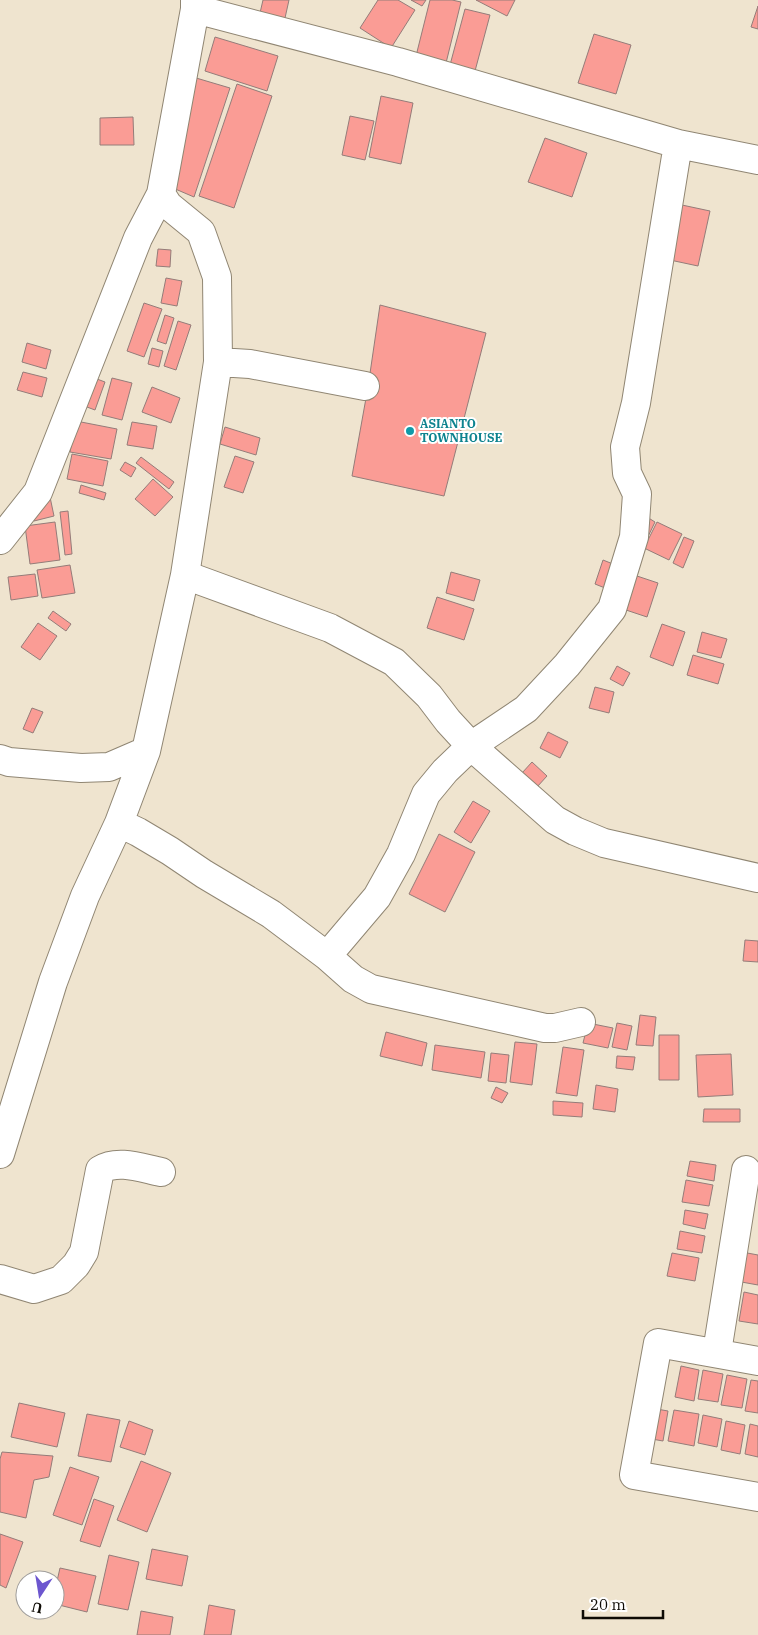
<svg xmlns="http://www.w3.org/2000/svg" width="758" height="1635" viewBox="0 0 758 1635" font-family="'IBM Plex Serif',serif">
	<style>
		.building { fill: #fa9c95; stroke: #947c79 }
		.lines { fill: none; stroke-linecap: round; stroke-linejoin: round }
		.minor-casing { stroke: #908673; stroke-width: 30 }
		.minor { stroke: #fff; stroke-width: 28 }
		.culture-dot { fill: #0f9aa8; stroke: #fff; stroke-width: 2 }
		.labels { text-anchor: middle; stroke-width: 4; stroke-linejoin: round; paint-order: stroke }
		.culture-label { font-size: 12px; font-weight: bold; fill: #0d838f; stroke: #fff; text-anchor: start }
	</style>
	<rect width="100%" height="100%" fill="#efe4cf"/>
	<path class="building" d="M263 0H289L285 18 260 13Z
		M378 0H398L415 10 391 48 360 28Z
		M411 0H426L422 6Z
		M430 0H452L461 2 446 63 416 56Z
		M476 0H515L507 16Z
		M758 6V29L751 27Z
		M465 9 490 15 475 71 450 65Z
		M594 34 631 45 616 94 578 83Z
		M215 37 278 56 267 91 205 71Z
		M186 75 230 88 194 197 166 185Z
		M237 84 272 96 234 208 199 196Z
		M381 96 413 103 401 164 369 157Z
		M350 116 374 121 365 160 342 155Z
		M133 117 134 145H100V118Z
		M545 138 587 153 572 197 528 182Z
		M682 205 710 211 698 266 670 260Z
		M158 249 171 250 170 267 156 266Z
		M166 278 182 281 177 306 161 303Z
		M144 303 162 309 144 357 127 351Z
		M380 305 486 333 444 496 352 476 368 387Z
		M165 315 174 318 166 344 157 341Z
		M178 321 191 325 176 370 164 366Z
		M27 343 51 350 46 369 22 362Z
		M152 348 163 351 159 367 148 364Z
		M23 372 47 378 42 397 17 390Z
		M89 376 105 382 95 410 79 404Z
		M112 378 132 383 122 420 102 415Z
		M152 387 180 398 171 423 142 412Z
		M76 421 117 429 111 459 70 452Z
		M132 422 157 426 153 449 127 445Z
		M225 427 260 438 256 455 220 444Z
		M72 454 108 461 103 486 67 479Z
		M235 456 254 462 243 493 224 487Z
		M141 457 174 482 169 489 136 463Z
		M125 462 136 468 131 477 120 470Z
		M153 479 173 497 155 516 135 499Z
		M81 485 106 493 104 500 79 493Z
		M50 497 54 516 34 521 29 502Z
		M68 511 72 554 65 555 60 512Z
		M647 517 655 522 644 545Z
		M55 522 60 560 30 564 25 526Z
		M657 522 682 534 669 560 644 548Z
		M684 537 694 541 683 568 673 563Z
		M603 560 613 564 605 588 595 584Z
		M70 565 75 593 42 598 37 570Z
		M451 572 480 580 474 601 446 593Z
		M35 574 38 596 11 600 8 577Z
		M631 574 658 583 647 617 620 608Z
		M437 597 474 609 464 640 427 628Z
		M53 611 71 624 66 631 48 618Z
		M38 623 57 636 40 660 21 647Z
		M662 624 685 632 673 666 650 657Z
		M702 632 727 639 721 658 697 652Z
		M693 655 724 664 718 684 687 675Z
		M617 666 630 673 623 686 610 679Z
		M595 687 614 692 609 713 589 708Z
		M32 708 43 712 33 733 23 729Z
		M548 732 568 742 560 758 540 748Z
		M532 762 547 776 537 787 522 773Z
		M473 801 490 811 471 843 454 832Z
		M439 834 475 852 445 912 409 894Z
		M745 940 758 941V962L743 961Z
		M640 1015 656 1017 653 1046 636 1045Z
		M588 1023 613 1028 608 1048 583 1043Z
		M617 1023 632 1026 627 1050 612 1047Z
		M386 1032 427 1043 422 1066 380 1056Z
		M659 1035H679V1080H659Z
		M515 1042 537 1044 532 1085 510 1082Z
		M435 1045 485 1052 481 1078 432 1070Z
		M563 1047 584 1050 577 1096 556 1093Z
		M491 1053 509 1055 506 1083 488 1081Z
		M731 1054 733 1095 698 1097 696 1055Z
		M617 1056 635 1057 633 1070 616 1068Z
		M596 1085 618 1089 615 1112 593 1109Z
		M496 1087 508 1093 502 1103 491 1098Z
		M553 1101 583 1103 582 1117 553 1115Z
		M704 1109H740V1122H703Z
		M690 1161 716 1165 714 1181 687 1176Z
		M686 1180 713 1185 709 1206 682 1202Z
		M685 1210 708 1214 705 1229 683 1224Z
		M680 1231 705 1236 702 1253 677 1249Z
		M742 1252 758 1255V1285L736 1281Z
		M672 1253 699 1258 695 1281 667 1276Z
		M744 1292 758 1295V1324L739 1321Z
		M681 1366 699 1370 694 1401 675 1397Z
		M703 1370 723 1374 718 1402 698 1399Z
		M727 1375 747 1379 742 1408 721 1405Z
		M751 1380 758 1381V1413L745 1411Z
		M19 1403 65 1413 57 1447 11 1437Z
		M651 1408 668 1411 663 1441 646 1438Z
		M674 1410 699 1414 694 1446 668 1441Z
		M87 1414 120 1420 111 1462 78 1456Z
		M703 1415 722 1419 717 1447 698 1443Z
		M129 1421 153 1430 145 1455 120 1447Z
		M726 1421 745 1425 740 1454 721 1450Z
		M750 1424 758 1426V1457L745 1454Z
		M2 1452 53 1456 49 1477 34 1480 26 1518 0 1512V1459Z
		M141 1461 171 1473 147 1532 117 1520Z
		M70 1467 99 1477 82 1525 53 1515Z
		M94 1499 114 1506 100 1547 80 1541Z
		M0 1534 23 1542 6 1588 0 1585Z
		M152 1549 188 1556 182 1586 146 1579Z
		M109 1555 139 1562 128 1610 98 1604Z
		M60 1568 96 1576 87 1612 55 1604V1590Z
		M209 1605 235 1610 231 1635H204Z
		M141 1611 173 1617 170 1635H137Z"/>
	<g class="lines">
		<g class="minor-casing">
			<path id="minor" d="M195 9 398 62 678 144 636 403 625 447 627 473 637 494 634 537 612 609 567 665 526 709 471 746 445 771 426 794 401 854 377 897 327 956
				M678 144 758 160
				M218 362 250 364 365 386
				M0 540 38 492 138 238 161 194
				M185 575 330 628 394 662 429 696 448 721 471 746 555 820 575 831 604 843 758 878
				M0 759 9 762 81 768 109 767 146 751
				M119 823 138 832 170 851 204 874 271 914 327 956 353 979 371 989 545 1028H555L581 1022
				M0 1154 53 982 85 896 119 823 146 751 185 575 218 362 217 277 201 232 168 205 161 194 195 9V0
				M0 1279 34 1289 61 1280 76 1265 84 1252 100 1170C118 1159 141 1168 161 1172
				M717 1352 746 1170
				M758 1361 658 1343 634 1475 758 1497"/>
		</g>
		<use href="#minor" class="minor"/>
	</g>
	<circle class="culture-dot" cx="410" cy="431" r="5"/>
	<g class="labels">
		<g class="culture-label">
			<text x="420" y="428">ASIANTO<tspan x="420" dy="14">TOWNHOUSE</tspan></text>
		</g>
	</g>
	<g transform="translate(40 1595) rotate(192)"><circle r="24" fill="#ffffff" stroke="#9f9d9b"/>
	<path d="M0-4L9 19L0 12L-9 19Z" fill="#6c56cf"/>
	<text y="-8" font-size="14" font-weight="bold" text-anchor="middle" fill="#0e0b05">U</text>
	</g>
	<path d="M583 1610v8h80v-8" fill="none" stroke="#0e0b05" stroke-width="2.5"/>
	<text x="590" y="1610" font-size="15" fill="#0e0b05" stroke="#ffffff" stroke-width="4" paint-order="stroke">20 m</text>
</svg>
